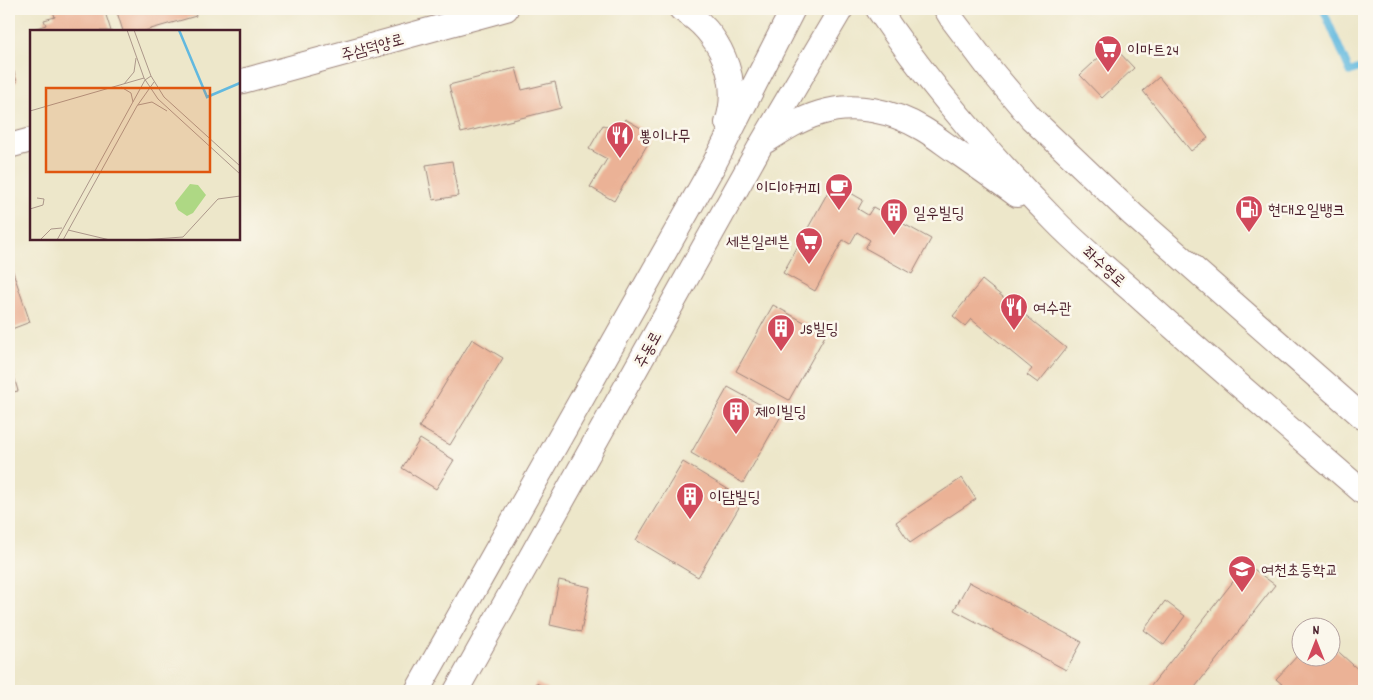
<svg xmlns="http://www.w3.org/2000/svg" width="1373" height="700" viewBox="0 0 1373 700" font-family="Dekko,'Poor Story',sans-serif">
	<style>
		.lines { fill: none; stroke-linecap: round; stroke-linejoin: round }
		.stream { stroke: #62b9df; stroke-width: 7 }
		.building { fill: #ebb296 }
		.minor-casing { stroke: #9c837a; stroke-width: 26 }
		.minor { stroke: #fff; stroke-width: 24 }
		.labels { text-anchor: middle; stroke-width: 5; stroke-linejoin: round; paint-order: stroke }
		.street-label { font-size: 16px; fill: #4a1f2b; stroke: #fbf7ec }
		.poi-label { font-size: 16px; fill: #4a1f2b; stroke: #fbf7ec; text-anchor: start }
		.inset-river { fill: none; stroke: #62b9df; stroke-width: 2.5 }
		.inset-road { fill: none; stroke: #ac978a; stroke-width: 1 }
		.view { fill: #e0560e; fill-opacity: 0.15; stroke: #e0560e; stroke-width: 2.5 }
		.inset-edge { fill: none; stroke: #4a1f2b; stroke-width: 2.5 }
	</style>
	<rect width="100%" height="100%" fill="#fbf7ec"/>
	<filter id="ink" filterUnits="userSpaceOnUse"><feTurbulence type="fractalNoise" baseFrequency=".02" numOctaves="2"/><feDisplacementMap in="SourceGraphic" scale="10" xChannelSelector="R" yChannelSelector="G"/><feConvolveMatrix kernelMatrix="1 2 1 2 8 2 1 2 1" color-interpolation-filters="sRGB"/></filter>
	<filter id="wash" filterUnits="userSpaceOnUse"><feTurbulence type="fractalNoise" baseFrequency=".0096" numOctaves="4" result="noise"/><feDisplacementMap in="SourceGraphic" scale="20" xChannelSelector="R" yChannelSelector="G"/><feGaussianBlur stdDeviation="1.12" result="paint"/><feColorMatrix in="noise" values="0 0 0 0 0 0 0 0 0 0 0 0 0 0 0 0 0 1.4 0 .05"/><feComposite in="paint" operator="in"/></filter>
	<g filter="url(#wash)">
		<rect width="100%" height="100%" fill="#ede7ca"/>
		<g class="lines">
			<path class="stream" d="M1323 9 1350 72 1364 66"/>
		</g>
		<g id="blocks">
			<path class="building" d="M62 9H82L83 10 93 9 94 12 104 9 111 31H34L33 29 46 25 44 20 55 17 53 11Z
				M116 9H193L196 16 144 31H123Z
				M1116 49 1134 68 1102 98 1080 75 1105 52 1108 55Z
				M9 56 17 82 9 84Z
				M516 68 522 90 555 82 561 108 461 133 449 85Z
				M1159 77 1208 138 1191 151 1143 91Z
				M625 119 653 135 614 201 590 187 607 159 589 149 603 125 609 128 612 123 620 127Z
				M452 161 458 196 433 200 426 165Z
				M833 183 863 200 858 209 868 215 873 207 931 239 912 274 865 248 870 240 857 232 850 244 843 240 815 291 783 273Z
				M9 260 30 322 9 330Z
				M982 280 1066 348 1038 383 1027 375 1032 369 971 319 965 326 953 316Z
				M773 305 826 334 789 400 736 371Z
				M472 339 503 358 450 445 419 427Z
				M9 359 18 391 9 393Z
				M728 387 781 416 743 483 691 453Z
				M420 439 454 460 436 489 402 468Z
				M683 462 744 499 698 577 636 540Z
				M962 478 976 499 910 543 896 522Z
				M1247 564 1275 585 1192 691H1147Z
				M559 580 590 587 581 632 550 625Z
				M969 582 1082 642 1066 670 954 610Z
				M1165 601 1185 616 1164 645 1144 630Z
				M1330 644 1364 675V691H1276L1283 685 1276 679 1299 654 1300 658H1303L1305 659 1307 658H1330Z
				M536 683 552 691H532Z"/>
		</g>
	</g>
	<g filter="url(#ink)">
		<use href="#blocks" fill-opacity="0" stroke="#9c837a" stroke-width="1"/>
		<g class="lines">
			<g class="minor-casing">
				<path id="minor" d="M681 9C719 31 742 79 727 123
					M878 9C929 85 990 155 1055 221 1080 247 1109 270 1136 294 1211 362 1288 427 1364 493
					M946 9 952 19 989 68 1031 118 1133 215 1364 418
					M239 82 506 9
					M766 141C783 130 800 119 820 113 854 102 893 111 923 129 935 136 946 145 958 153 978 167 998 181 1017 195
					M9 146 31 140
					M417 691 713 166 793 9
					M456 691 762 143 841 9"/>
			</g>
			<use href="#minor" class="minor"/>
		</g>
	</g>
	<defs>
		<g id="supermarket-pin" transform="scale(1.4375)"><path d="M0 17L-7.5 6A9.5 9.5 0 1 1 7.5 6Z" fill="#d1495b" stroke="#fbf7ec"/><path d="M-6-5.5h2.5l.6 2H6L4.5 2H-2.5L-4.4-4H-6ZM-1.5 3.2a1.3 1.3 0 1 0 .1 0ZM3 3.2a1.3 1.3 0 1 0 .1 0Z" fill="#fff"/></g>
		<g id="restaurant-pin" transform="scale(1.4375)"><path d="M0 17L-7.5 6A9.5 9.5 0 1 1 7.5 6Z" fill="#d1495b" stroke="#fbf7ec"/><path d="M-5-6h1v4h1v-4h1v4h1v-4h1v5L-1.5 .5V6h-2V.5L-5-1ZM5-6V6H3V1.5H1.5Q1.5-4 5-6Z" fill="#fff"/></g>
		<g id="cafe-pin" transform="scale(1.4375)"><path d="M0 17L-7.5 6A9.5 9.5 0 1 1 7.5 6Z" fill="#d1495b" stroke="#fbf7ec"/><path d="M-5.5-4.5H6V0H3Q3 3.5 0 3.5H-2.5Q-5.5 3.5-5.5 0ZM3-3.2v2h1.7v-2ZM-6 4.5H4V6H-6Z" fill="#fff"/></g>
		<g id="fuel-pin" transform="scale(1.4375)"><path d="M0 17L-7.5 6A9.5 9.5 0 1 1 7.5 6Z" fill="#d1495b" stroke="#fbf7ec"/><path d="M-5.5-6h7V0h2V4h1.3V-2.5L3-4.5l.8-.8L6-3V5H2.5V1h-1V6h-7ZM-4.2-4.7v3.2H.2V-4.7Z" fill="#fff"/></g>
		<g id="building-pin" transform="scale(1.4375)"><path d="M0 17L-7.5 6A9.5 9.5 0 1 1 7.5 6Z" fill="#d1495b" stroke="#fbf7ec"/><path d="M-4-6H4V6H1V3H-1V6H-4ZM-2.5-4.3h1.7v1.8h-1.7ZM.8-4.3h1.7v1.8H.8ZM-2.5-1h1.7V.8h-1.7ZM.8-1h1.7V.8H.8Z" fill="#fff"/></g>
		<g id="school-pin" transform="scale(1.4375)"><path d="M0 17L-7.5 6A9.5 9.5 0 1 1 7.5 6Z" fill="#d1495b" stroke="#fbf7ec"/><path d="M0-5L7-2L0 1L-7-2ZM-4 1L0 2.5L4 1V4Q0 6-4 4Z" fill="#fff"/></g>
	</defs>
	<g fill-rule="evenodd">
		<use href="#supermarket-pin" x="1108" y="49"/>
		<use href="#restaurant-pin" x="620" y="135"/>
		<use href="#cafe-pin" x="839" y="187"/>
		<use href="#fuel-pin" x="1249" y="209"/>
		<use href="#building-pin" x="894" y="212"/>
		<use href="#supermarket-pin" x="809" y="241"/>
		<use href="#restaurant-pin" x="1014" y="307"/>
		<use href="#building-pin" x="781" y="328"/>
		<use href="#building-pin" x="736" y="411"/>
		<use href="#building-pin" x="690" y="496"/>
		<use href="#school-pin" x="1242" y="569"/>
	</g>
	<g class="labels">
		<g class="street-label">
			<text transform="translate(372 46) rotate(-15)" y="6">주삼덕양로</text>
			<text transform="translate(1105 266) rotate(42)" y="6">좌수영로</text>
			<text transform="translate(647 349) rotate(-61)" y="6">주동로</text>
		</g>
		<g class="poi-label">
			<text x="1127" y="55">이마트24</text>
			<text x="639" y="141">뽕이나무</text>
			<text x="820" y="193" text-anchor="end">이디야커피</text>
			<text x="1268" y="215">현대오일뱅크</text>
			<text x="913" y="218">일우빌딩</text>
			<text x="790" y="247" text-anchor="end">세븐일레븐</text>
			<text x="1033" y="313">여수관</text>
			<text x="800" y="334">JS빌딩</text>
			<text x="755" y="417">제이빌딩</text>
			<text x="709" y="502">이담빌딩</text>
			<text x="1261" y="575">여천초등학교</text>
		</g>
	</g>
	<g transform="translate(30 30)">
		<rect width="210" height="210" fill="#ede7ca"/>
		<path d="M160 154 168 155 176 165 163 183 157 186 148 180 145 173Z" fill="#aed884"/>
		<path class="inset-river" d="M149 0 177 67 210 53"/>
		<path class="inset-road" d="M97 0 114 48 128 69 210 144M104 0 121 46 134 67 210 136M94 54 104 42 106 28M91 57 101 63 103 72M108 75 122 72 137 81M0 81 114 48M0 179 13 175 14 169 7 168M38 200 80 210M10 210 21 199 32 198M27 210 115 50 121 46M33 210 107 76 124 52M110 210 153 207 188 169 210 166"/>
		<path class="view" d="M16 58H180V142H16Z"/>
		<rect width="210" height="210" class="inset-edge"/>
	</g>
	<rect width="1373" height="700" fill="none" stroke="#fbf7ec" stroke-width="30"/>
	<g transform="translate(1316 642)"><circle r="24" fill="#fbf7ec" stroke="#b4a19f"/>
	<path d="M0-4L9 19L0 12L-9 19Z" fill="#d1495b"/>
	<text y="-8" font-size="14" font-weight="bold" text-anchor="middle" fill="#4a1f2b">N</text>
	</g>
</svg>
